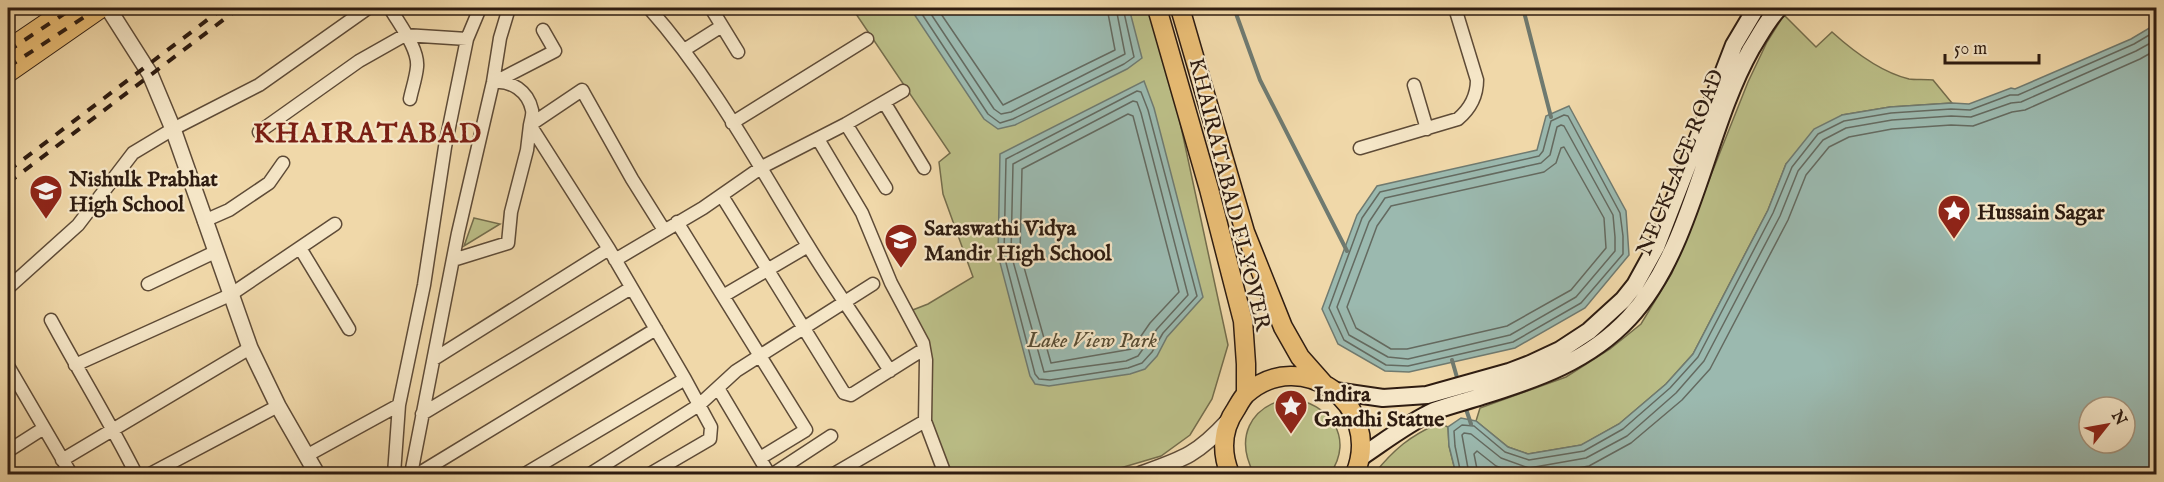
<svg xmlns="http://www.w3.org/2000/svg" width="2164" height="482" viewBox="0 0 2164 482" font-family="'IM FELL English',serif">
	<style>
		.green { fill: #bbbe87; stroke: #746d4c; stroke-width: 1.5 }
		.water { fill: #9bb9af; stroke: #6f7a70; stroke-width: 1.5; fill-rule: evenodd }
		.lines { fill: none; stroke-linecap: round; stroke-linejoin: round }
		.shore { stroke: #646a60; stroke-width: 1.5 }
		.stream { stroke: #6f7a70; stroke-width: 4 }
		.minor-casing { stroke: #5e4b37; stroke-width: 15 }
		.tertiary-casing { stroke: #5e4b37; stroke-width: 18 }
		.secondary-casing { stroke: #2e1c11; stroke-width: 20 }
		.primary-casing { stroke: #2e1c11; stroke-width: 21 }
		.trunk-casing { stroke: #2e1c11; stroke-width: 22 }
		.minor { stroke: #f5e6c7; stroke-width: 12 }
		.tertiary { stroke: #f5e6c7; stroke-width: 15 }
		.secondary { stroke: #f5e6c7; stroke-width: 16 }
		.primary { stroke: #e8bc74; stroke-width: 18 }
		.trunk { stroke: #e8bc74; stroke-width: 20 }
		.rail { stroke: #2e1c11; stroke-width: 4; stroke-dasharray: 10 10; stroke-linecap: butt }
		.labels { text-anchor: middle; stroke-width: 4.5; stroke-linejoin: round; paint-order: stroke }
		.street-label { font-size: 22px; fill: #2e1c11; stroke: #f5e6c7 }
		.poi-label { font-size: 22px; font-weight: bold; fill: #2e1c11; stroke: #f5e6c7; text-anchor: start }
		.park-label { font-size: 22px; font-style: italic; fill: #584d34; stroke: #f5e6c7 }
		.district-label { font-size: 28px; font-weight: bold; letter-spacing: 1.5px; fill: #7a1f14; stroke: #f5e6c7 }
	</style>
	<rect width="100%" height="100%" fill="#f0d8a9"/>
	<filter id="stains"><feTurbulence type="fractalNoise" baseFrequency=".00333" numOctaves="4"/><feColorMatrix values="0 0 0 0 .2 0 0 0 0 .09 0 0 0 0 .02 0 0 0 .5 -.17"/></filter>
	<radialGradient id="worn" r=".72"><stop offset=".6" stop-color="#630" stop-opacity="0"/><stop offset="1" stop-color="#630" stop-opacity=".3"/></radialGradient>
	<path class="green" d="M852 8H1150L1175 99 1228 345 1212 399 1190 435 1161 456 1100 474H940L925 421 924 353 905 313 928 304 973 277 943 194 939 162 950 153Z
		M1784 15 1816 47 1832 32C1853 51 1880 72 1909 79 1916 80 1925 79 1933 80L1952 103 1890 107 1842 115 1786 164 1768 210 1693 354 1666 384 1619 424 1582 445 1528 454 1508 447 1476 421 1480 408 1566 377 1610 349 1641 324 1672 273 1748 82 1767 42Z
		M474 218 500 224 464 246Z
		M1289 398C1330 403 1355 438 1330 474H1254C1235 438 1249 407 1289 398Z
		M1439 423 1448 427 1449 446 1456 474H1374C1394 449 1410 436 1439 423Z"/>
	<path class="water" d="M910 8H1129L1142 58 1127 69 1015 125 998 129 984 119Z
		M2156 24V474H1456L1449 446 1448 427 1461 418 1476 421 1508 447 1528 454 1581 445 1619 424 1666 384 1693 354 1768 210 1786 164 1814 129 1842 115 1890 107 1952 103 1969 104 2011 88 2015 89 2131 39ZM2089 407H2125V443H2089Z
		M1144 81 1154 108 1203 297 1167 337 1157 356 1145 369 1130 374 1049 386 1035 384 1030 376 998 255 1000 154Z
		M1569 106 1626 211 1629 255 1585 308 1515 348 1409 372 1385 371 1338 344 1322 309 1357 215 1377 186 1537 150 1546 116Z"/>
	<g class="lines">
		<path class="shore" d="M918 8 988 114 1000 123 1013 119 1124 64 1134 57 1123 8
			M927 8 994 109 1001 114 1011 112 1125 54 1116 8
			M937 8 1003 105 1115 50 1107 8
			M1137 91 1141 92 1148 110 1197 296 1163 333 1152 352 1142 363 1128 368 1050 380 1039 379 1035 374 1004 255 1006 159Z
			M1133 101 1137 102 1141 113 1188 295 1157 329 1138 356 1126 361 1044 372 1011 254 1013 164Z
			M1128 114 1133 116 1179 292 1150 323 1132 349 1051 363 1020 253 1022 169Z
			M1564 115 1568 116 1620 213 1623 236V254L1581 303 1513 342 1408 366 1386 365 1344 340 1329 308 1362 218 1380 192 1539 156 1543 151 1551 121Z
			M1561 125 1564 126 1613 215 1615 237V251L1576 297 1510 335 1408 359 1388 357 1349 335 1337 307 1369 222 1385 198 1541 163 1550 155 1557 127Z
			M1564 147 1604 218 1606 248 1571 290 1507 326 1407 349H1391L1356 328 1347 307 1377 226 1391 206 1544 172 1556 163 1561 148Z
			M1461 474 1455 446 1454 431 1462 425 1474 426 1505 452 1529 460 1584 451 1623 429 1670 388 1698 357 1773 213 1792 167 1818 134 1844 121 1891 113 1951 109 1970 110 2010 95H2018L2134 44 2156 31
			M1469 474 1462 435 1464 433 1471 434 1501 458 1529 468 1586 458 1627 436 1676 393 1704 361 1780 216 1798 171 1823 140 1846 128 1892 120 1951 116 1971 117 2011 103 2021 102 2136 51 2156 40
			M1478 474 1474 454 1477 451 1496 466 1518 474
			M1544 474 1589 466 1631 443 1682 400 1710 369 1788 220 1806 175 1829 147 1849 137 1892 129 1951 125 1973 126 2012 112 2025 110 2140 59 2156 50"/>
		<path class="stream" d="M1234 8 1260 80 1347 251
			M1523 8 1551 117
			M1452 360 1458 381
			M1465 406 1471 424"/>
		<g class="minor-casing">
			<path id="minor" d="M390 8C399 24 419 49 417 67 416 78 412 89 410 99
				M649 8C712 79 757 163 807 244 833 287 863 328 890 371
				M711 8 738 52
				M684 50 722 26
				M497 81 555 51 543 30
				M493 82C511 80 528 91 532 110 533 114 531 120 530 125L609 249 685 379 711 427 710 439 650 474
				M1414 85 1427 129
				M884 102 924 168
				M732 123 867 39
				M846 124 886 188
				M259 132 359 61 405 35 467 39
				M818 139 862 213 891 283 923 343 926 360 925 421 945 474
				M1360 148 1458 119C1471 108 1477 96 1477 80L1455 8
				M722 196 844 393 851 395 924 349
				M204 221 229 210 269 183 283 163
				M677 222 806 430 760 458
				M300 248 349 329
				M453 260 508 243 511 212 527 150 530 125 582 90 632 179 664 230
				M615 260 703 208 762 167 846 124 903 91
				M148 284 215 252
				M8 288 78 225 133 153 173 129 259 85 368 8
				M723 296 808 246
				M51 320C79 372 110 422 136 474
				M434 359 609 249
				M75 365 230 295 335 224
				M8 366 71 474
				M718 388 769 474
				M422 414 631 288
				M8 451 44 428
				M306 456 399 405
				M62 460 250 348
				M150 474 278 406
				M394 474 399 405 424 285 445 147 467 39 480 8
				M411 474 458 233 493 82 500 38 509 8
				M418 474 656 329
				M525 474 685 379
				M590 474 699 405 736 371 873 284
				M773 474 831 436
				M834 474 925 421"/>
		</g>
		<g class="tertiary-casing">
			<path id="tertiary" d="M108 8 150 74 173 129 250 348 278 406 317 474
				M1141 474C1183 459 1197 455 1228 421"/>
		</g>
		<g class="secondary-casing">
			<path id="secondary" d="M1335 391 1383 398 1427 395 1509 372 1530 364 1560 350 1589 331 1623 300 1635 285 1656 247 1734 45 1756 8
				M1361 457C1385 441 1408 423 1434 411 1450 405 1467 401 1482 396 1537 379 1589 361 1629 318 1693 249 1705 131 1751 49 1760 35 1767 20 1779 8"/>
		</g>
		<g class="primary-casing">
			<path id="primary" d="M1157 8 1209 189 1243 321 1246 364V394
				M1180 8 1245 232 1283 327 1300 357 1323 383
				M1230 474C1221 452 1222 429 1236 409 1239 404 1242 398 1246 394 1301 345 1384 404 1355 474"/>
		</g>
		<g class="trunk-casing">
			<path id="trunk" d="M8 50 70 8
				M8 72 100 8"/>
		</g>
		<use href="#minor" class="minor"/>
		<use href="#tertiary" class="tertiary"/>
		<use href="#secondary" class="secondary"/>
		<use href="#primary" class="primary"/>
		<use href="#trunk" class="trunk"/>
		<path class="rail" d="M8 51 73 8
			M8 67 98 8
			M8 171 223 8
			M8 183 239 8"/>
	</g>
	<defs>
		<g id="university-pin" transform="scale(1.725)"><path d="M0 17L-7.5 6A9.5 9.5 0 1 1 7.5 6Z" fill="#8f2418" stroke="#f5e6c7"/><path d="M0-5L7-2L0 1L-7-2ZM-4 1L0 2.5L4 1V4Q0 6-4 4Z" fill="#fff"/></g>
		<g id="sight-pin" transform="scale(1.725)"><path d="M0 17L-7.5 6A9.5 9.5 0 1 1 7.5 6Z" fill="#8f2418" stroke="#f5e6c7"/><path d="M0-6L1.8-2.2L6-1.7L2.9 1.2L3.7 5.4L0 3.3L-3.7 5.4L-2.9 1.2L-6-1.7L-1.8-2.2Z" fill="#fff"/></g>
	</defs>
	<g fill-rule="evenodd">
		<use href="#university-pin" x="46" y="191"/>
		<use href="#sight-pin" x="1954" y="211"/>
		<use href="#university-pin" x="901" y="240"/>
		<use href="#sight-pin" x="1291" y="406"/>
	</g>
	<g class="labels">
		<g class="street-label">
			<text transform="translate(1679 162) rotate(-68)" y="8">NECKLACE ROAD</text>
			<text transform="translate(1231 194) rotate(76)" y="8">KHAIRATABAD FLYOVER</text>
		</g>
		<g class="poi-label">
			<text x="69" y="186">Nishulk Prabhat<tspan x="69" dy="25">High School</tspan></text>
			<text x="1977" y="219">Hussain Sagar</text>
			<text x="924" y="235">Saraswathi Vidya<tspan x="924" dy="25">Mandir High School</tspan></text>
			<text x="1314" y="401">Indira<tspan x="1314" dy="25">Gandhi Statue</tspan></text>
		</g>
		<g class="park-label">
			<text x="1092" y="347">Lake View Park</text>
		</g>
		<g class="district-label">
			<text x="368" y="142">KHAIRATABAD</text>
		</g>
	</g>
	<rect width="2164" height="482" fill="none" stroke="#f0d8a9" stroke-width="30"/>
	<rect x="9" y="9" width="2146" height="464" fill="none" stroke="#2e1c11" stroke-width="3"/>
	<rect x="15" y="15" width="2134" height="452" fill="none" stroke="#2e1c11" stroke-width="1.5"/>
	<g transform="translate(2107 425) rotate(59)"><circle r="28" fill="#f5e6c7" stroke="#a5957e" stroke-width="1.5"/>
	<path d="M0-4.5L10 22L0 15L-10 22Z" fill="#8f2418"/>
	<text y="-9" font-size="16" font-weight="bold" text-anchor="middle" fill="#2e1c11">N</text>
	</g>
	<path d="M1945 54v9h94v-9" fill="none" stroke="#2e1c11" stroke-width="3"/>
	<text x="1954" y="54" font-size="18" fill="#2e1c11" stroke="#f5e6c7" stroke-width="4.5" paint-order="stroke">50 m</text>
	<rect width="100%" height="100%" filter="url(#stains)"/>
	<rect width="100%" height="100%" fill="url(#worn)"/>
</svg>
